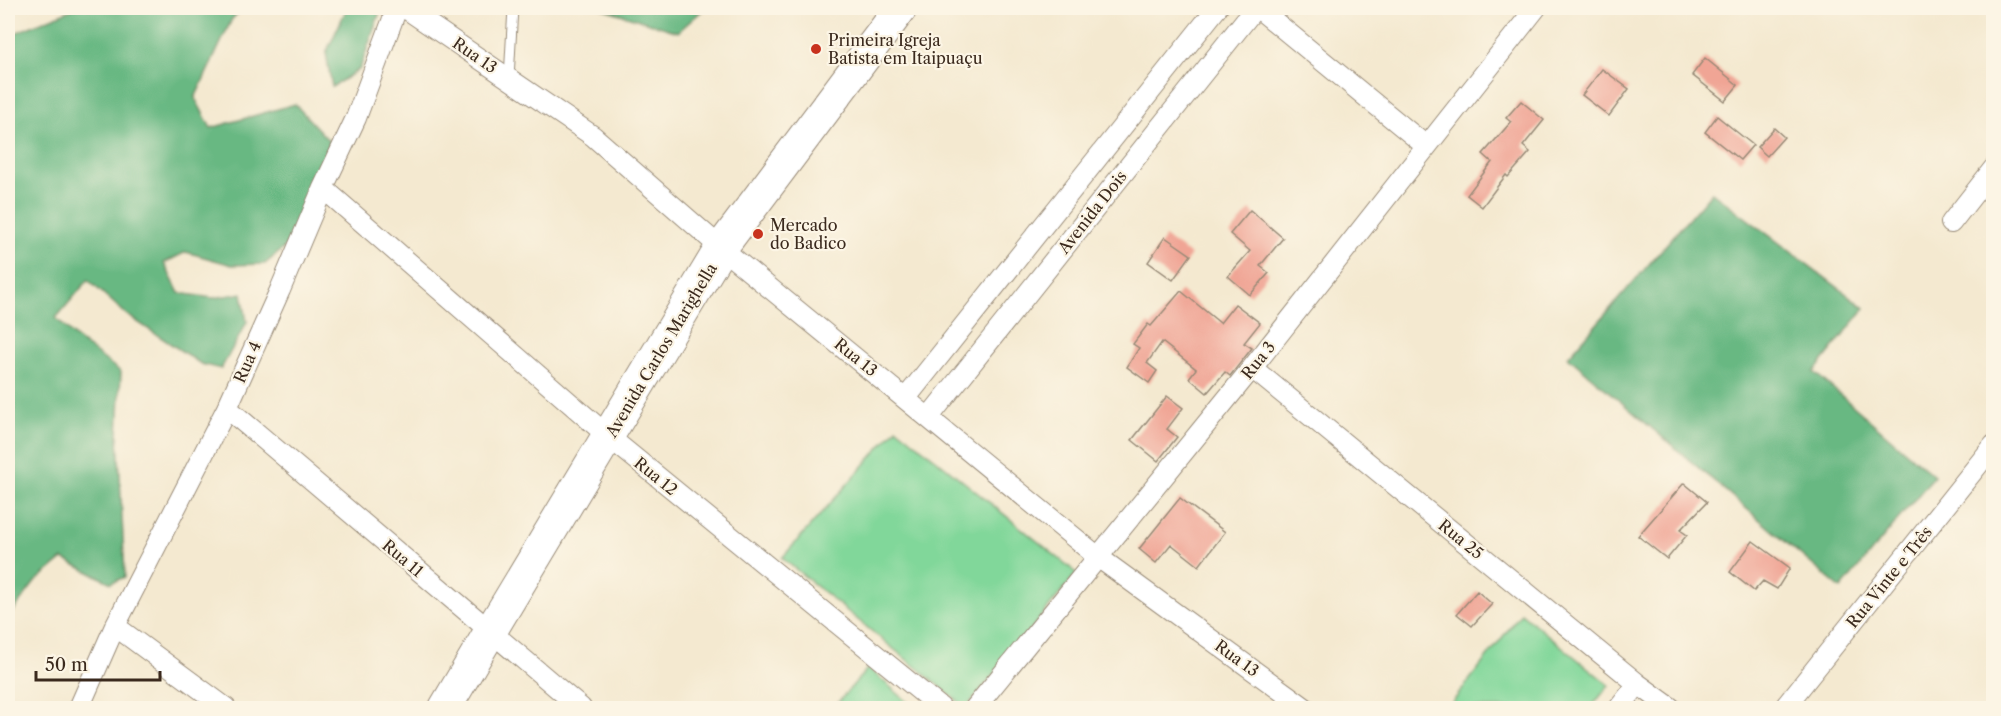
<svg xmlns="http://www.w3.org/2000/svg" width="2001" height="716" viewBox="0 0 2001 716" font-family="'Libre Caslon Text',serif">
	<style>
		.green { fill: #81d79a; stroke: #5e805c; stroke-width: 1.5 }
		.forest { fill: #68b882; stroke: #527150; stroke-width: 1.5 }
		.building { fill: #f0a595 }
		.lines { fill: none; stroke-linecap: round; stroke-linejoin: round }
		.lane-casing { stroke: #988a77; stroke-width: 11 }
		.street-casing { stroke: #988a77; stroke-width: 22 }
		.primary-casing { stroke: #988a77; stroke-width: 34 }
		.lane { stroke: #fff; stroke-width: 9 }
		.street { stroke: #fff; stroke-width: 20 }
		.primary { stroke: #fff; stroke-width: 32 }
		.poi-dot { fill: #c8321e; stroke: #fcf5e5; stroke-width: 2 }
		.labels { text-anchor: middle; stroke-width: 4.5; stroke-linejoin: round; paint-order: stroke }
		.poi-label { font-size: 16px; fill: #3b2a1e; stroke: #fcf5e5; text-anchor: start }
		.street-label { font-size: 16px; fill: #3b2a1e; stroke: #fcf5e5 }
	</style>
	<rect width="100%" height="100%" fill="#fcf5e5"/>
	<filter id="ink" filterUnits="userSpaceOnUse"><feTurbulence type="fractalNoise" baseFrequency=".0167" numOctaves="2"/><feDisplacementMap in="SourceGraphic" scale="12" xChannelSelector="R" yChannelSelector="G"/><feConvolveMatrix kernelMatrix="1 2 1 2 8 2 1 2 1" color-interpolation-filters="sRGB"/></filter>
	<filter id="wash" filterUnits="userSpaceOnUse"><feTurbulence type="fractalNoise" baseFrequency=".008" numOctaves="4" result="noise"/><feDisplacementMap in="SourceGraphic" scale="24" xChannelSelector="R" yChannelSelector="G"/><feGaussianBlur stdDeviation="1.35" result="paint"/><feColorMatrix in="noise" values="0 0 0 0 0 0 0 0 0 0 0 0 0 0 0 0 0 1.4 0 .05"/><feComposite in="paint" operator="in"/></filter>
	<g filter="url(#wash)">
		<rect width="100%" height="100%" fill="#f4e9d0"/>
		<path class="green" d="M897 428 1077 573 966 708 782 558Z
			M1521 613 1609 685 1591 708H1448Z
			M868 668 915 708H833Z"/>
		<path class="forest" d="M75 8H243L232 19 195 98 211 128 295 104 330 142 304 231 265 264 232 265 186 252 164 263 179 293 213 298 242 293 247 322 221 369 201 364 127 315 88 280 56 318 76 338 121 372 118 436 125 577 111 583 63 559 35 582 8 618V36Z
			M347 8H380L381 9 360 69 332 87 326 53Z
			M601 8H705L678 32Z
			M1712 192 1865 308 1814 372 1934 476 1841 589 1568 357Z"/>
		<g id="blocks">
			<path class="building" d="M1705 58 1738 85 1725 101 1692 75Z
				M1602 69 1629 89 1609 116 1582 95Z
				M1521 101 1544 120 1523 146 1530 152 1508 177 1506 175 1482 207 1467 195 1492 162 1483 154 1511 122 1506 118Z
				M1717 116 1753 145 1740 160 1705 132Z
				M1774 128 1784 137 1767 156 1757 147Z
				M1250 210 1283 238 1260 266 1269 273 1250 295 1228 276 1250 251 1230 234Z
				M1165 237 1191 255 1173 280 1148 262Z
				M1181 291 1220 323 1235 304 1260 323 1244 343 1252 348 1230 376 1225 372 1207 393 1189 378 1196 369 1162 342 1147 363 1157 371 1149 383 1127 367 1139 348 1133 344 1148 324 1151 326Z
				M1167 396 1183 408 1167 429 1177 437 1158 461 1132 440Z
				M1684 483 1707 502 1680 530 1687 535 1667 559 1638 536Z
				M1180 498 1225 532 1199 566 1171 544 1156 563 1139 549Z
				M1753 541 1790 568 1777 589 1763 581 1754 591 1730 572Z
				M1477 591 1492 604 1472 626 1457 614Z"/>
		</g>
	</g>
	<g filter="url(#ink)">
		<use href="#blocks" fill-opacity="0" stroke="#988a77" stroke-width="1.5"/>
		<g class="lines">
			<g class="lane-casing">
				<path id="lane" d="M509 78 513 8"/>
			</g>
			<g class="street-casing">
				<path id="street" d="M405 8 593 136 721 248 1098 557 1305 708
					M1258 8 1426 146
					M323 188 609 437 941 708
					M1951 223 1994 168
					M1252 368 1638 684 1671 708
					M906 398 1217 8
					M227 408 581 708
					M929 417 1255 8
					M115 626 226 708
					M79 708 115 626 227 408 280 290 323 188 356 118 397 8
					M975 708 1252 368 1536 8
					M1619 708 1638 684
					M1784 708 1994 445"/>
			</g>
			<g class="primary-casing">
				<path id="primary" d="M445 708 490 632 721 248 901 8"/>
			</g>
			<use href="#lane" class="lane"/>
			<use href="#street" class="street"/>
			<use href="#primary" class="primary"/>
		</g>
	</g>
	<g class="poi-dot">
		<circle cx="816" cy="49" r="6"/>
		<circle cx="758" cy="234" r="6"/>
	</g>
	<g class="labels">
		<g class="poi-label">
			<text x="828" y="46">Primeira Igreja<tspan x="828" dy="18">Batista em Itaipuaçu</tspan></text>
			<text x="770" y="231">Mercado<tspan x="770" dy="18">do Badico</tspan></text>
		</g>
		<g class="street-label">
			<text transform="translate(475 55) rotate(35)" y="6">Rua 13</text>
			<text transform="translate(1092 212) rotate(-52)" y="6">Avenida Dois</text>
			<text transform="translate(661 350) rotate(-59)" y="6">Avenida Carlos Marighella</text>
			<text transform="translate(856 357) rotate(39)" y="6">Rua 13</text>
			<text transform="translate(1258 360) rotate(-51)" y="6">Rua 3</text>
			<text transform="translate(247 362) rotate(-66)" y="6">Rua 4</text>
			<text transform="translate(656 476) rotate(39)" y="6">Rua 12</text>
			<text transform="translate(1461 539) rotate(39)" y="6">Rua 25</text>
			<text transform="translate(403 558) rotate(40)" y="6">Rua 11</text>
			<text transform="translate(1889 577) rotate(-51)" y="6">Rua Vinte e Três</text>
			<text transform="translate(1237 658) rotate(36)" y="6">Rua 13</text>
		</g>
	</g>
	<rect width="2001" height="716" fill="none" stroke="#fcf5e5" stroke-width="30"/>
	<path d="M36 671v9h124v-9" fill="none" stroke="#3b2a1e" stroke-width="3"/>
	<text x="45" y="671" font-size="18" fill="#3b2a1e" stroke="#fcf5e5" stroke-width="4.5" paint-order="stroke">50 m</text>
</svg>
